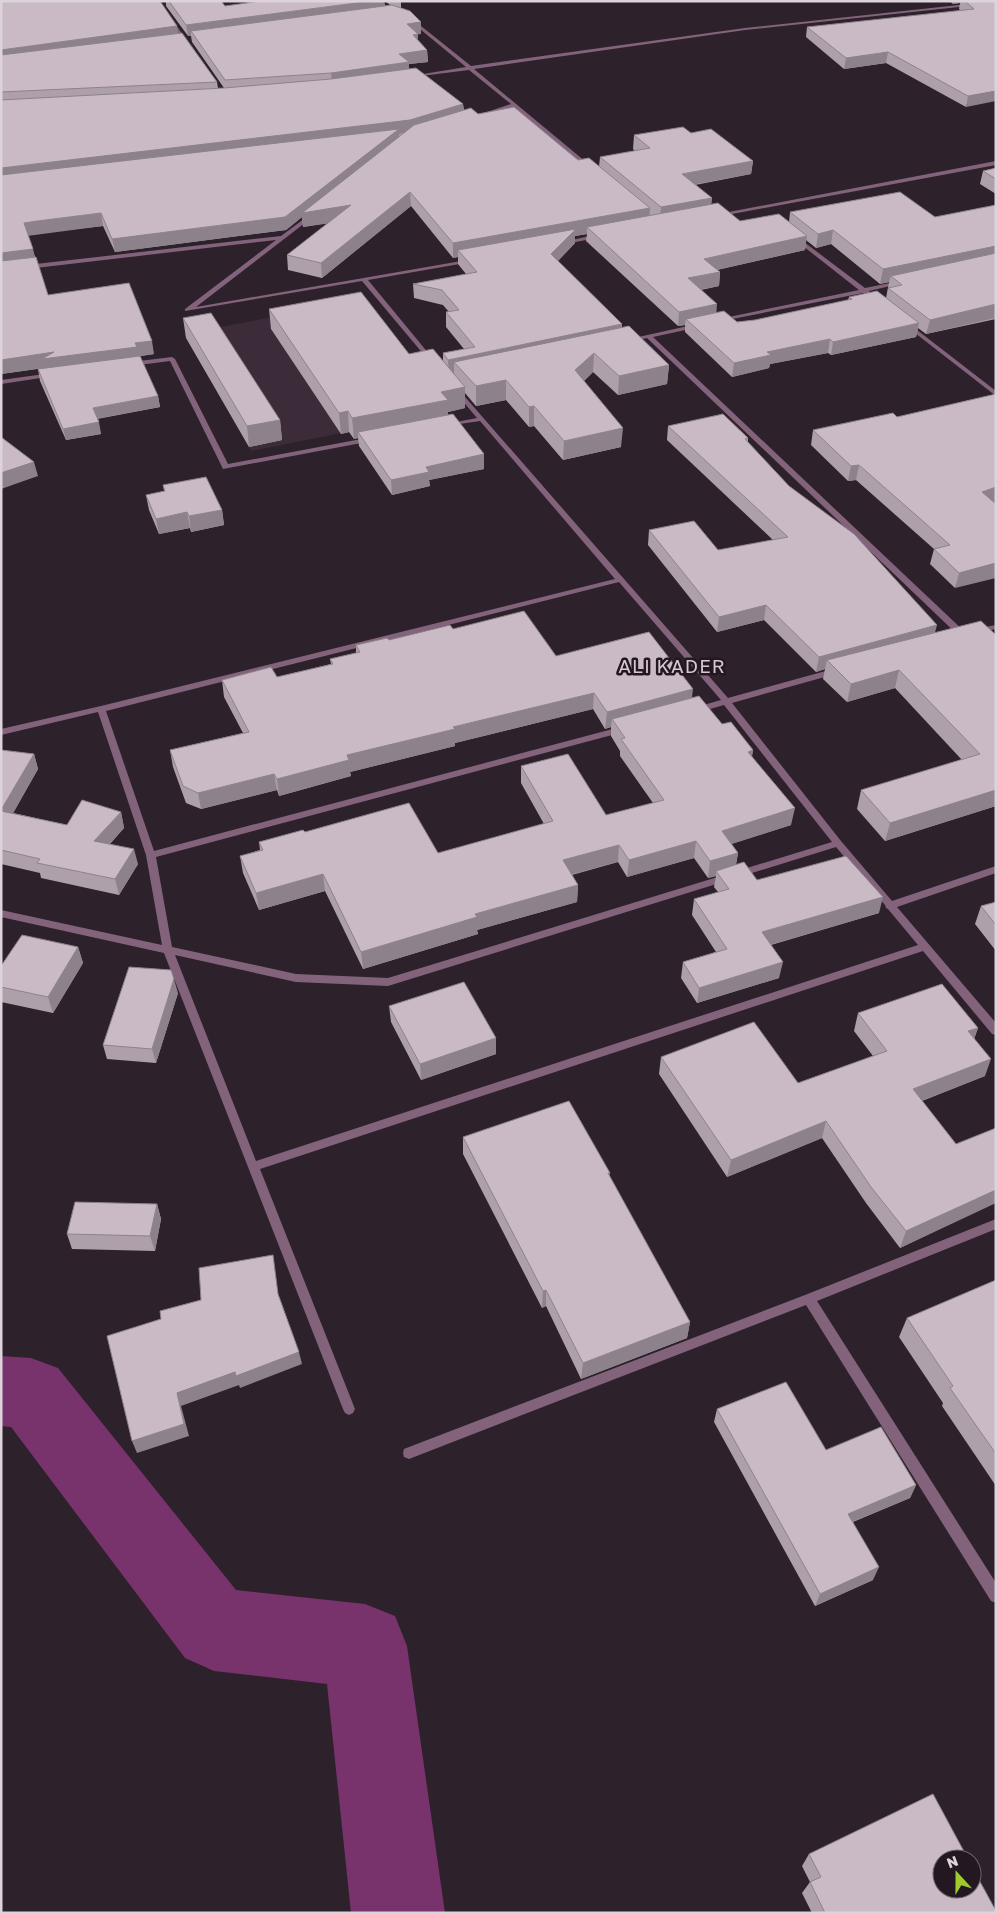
<svg xmlns="http://www.w3.org/2000/svg" width="997" height="1914" viewBox="0 0 997 1914" font-family="'Golos Text',sans-serif">
	<style>
		.built { fill: #3c2b39 }
		.lines { fill: none; stroke-linecap: round; stroke-linejoin: round }
		.river { fill: #78326c; fill-rule: evenodd }
		.minor { fill: #83637c; fill-rule: evenodd }
		.wall { fill: #aea0aa; fill-rule: evenodd }
		.shaded-wall { fill: #8d828b }
		.building { fill: #cabac6; stroke: #8d828b }
		.labels { text-anchor: middle; stroke-width: 5; stroke-linejoin: round; paint-order: stroke }
		.quarter-label { font-size: 19px; letter-spacing: 1px; fill: #d7c6d3; stroke: #231821 }
	</style>
	<rect width="100%" height="100%" fill="#2d212b"/>
	<path class="built" d="M361 300 453 411 251 451 184 334Z"/>
	<g class="lines">
		<path class="river" d="M1 1356 31 1358 58 1368 236 1590 365 1604 395 1616 407 1646 445 1913H351L327 1684 214 1671 185 1658 11 1427 1 1426Z"/>
		<path class="minor" d="M156 1H160L189 44H185Z
			M996 1V3L745 30 474 69 592 167V169L590 170 513 107 484 115V113L511 104 469 70 413 77 411 76 466 67 409 20 411 18 471 66 745 28Z
			M996 161V165L716 217 713 215Z
			M312 213 314 214V216L196 307 473 259V261L471 262 368 280 434 360V362H430L362 281 185 311V309L276 240 1 272V268L281 236Z
			M599 234 601 235V237L561 245 558 243Z
			M796 236 865 288 900 281 903 283 869 291 870 293 867 295 863 293 717 322V320L719 319 859 290 794 239V237Z
			M908 323 996 391V396L906 326 905 325Z
			M697 324 699 325V327L653 337 966 633V637H960L647 338 628 342 625 340Z
			M172 357 175 359 228 464 372 437 376 439 372 441 223 469 170 361 131 366 128 364 131 362Z
			M52 373 55 375 54 376 1 384V380Z
			M455 390H459L728 698 833 669H839V673L732 703 841 841 892 901 996 866V873L897 907 996 1023V1035L992 1034 923 951 260 1169 355 1409 353 1413 349 1415 345 1413 343 1409 164 953 1 917V910L162 945 146 855 98 712 1 735V729L101 706 615 579 480 421 446 426V424L477 418 455 392ZM619 582 721 700 693 708 692 710 693 712 696 713 724 705 832 842 388 978 296 974 172 947 156 857 627 731 628 729 624 726 154 851 106 711ZM836 847 885 905 886 908 888 909 918 945 256 1161 175 955 296 982 388 986Z
			M996 625V629L977 633 973 631 974 629Z
			M996 1219V1229L817 1301 996 1583V1603L991 1601 806 1305 409 1459 404 1457 403 1453 404 1449 409 1447 805 1295Z"/>
	</g>
	<path class="wall" d="M1 1 178 33 217 82 218 88H224L192 42 191 36H188L166 6V1H221L225 6 261 1H384L385 6 390 5 385 1H401V8L421 34H418V40L427 50 428 62 409 64V69L463 104 464 110 478 114 578 160 599 167 600 157 635 151 633 149 634 135 691 133 753 161 751 174 695 185 712 198 711 205 740 221 789 222 790 212 935 217 996 205V319L926 334 918 328 916 337 831 355 828 353 770 364 769 368 732 377 685 332V325L678 326 586 241 587 234 575 236V243L558 261 622 324V328L669 365 667 384 618 395 593 372 584 381 621 447 563 460 534 426 529 427 506 400 476 406 465 393V408L448 412V415L484 454V469L429 480 430 486 392 495 359 446 358 438 354 439 349 432 341 434 271 329 269 309 409 354 443 361V353L464 349 446 327V312H449L443 305 414 298 413 284 466 274 458 264V257L453 258 411 206 322 278 288 270 287 255 328 223 303 227 302 217 286 230 115 252 103 226 40 233 28 235 35 257 48 295 154 354 140 356 158 396 160 407 97 419 101 434 66 440 40 381 38 369 44 368 1 374ZM806 240 816 248 831 244 880 284 889 282 886 298 849 297 848 300 755 320 737 322 716 313 701 290 719 286 720 272 717 270 805 250Z
		M950 1H996L966 107 886 63 844 69 806 37 807 27 961 11 959 9 960 3 953 4Z
		M996 168V194L980 184 983 171Z
		M183 318 280 420 282 440 249 447 186 338Z
		M996 394V501L994 502 955 588 930 564 934 549 856 480 848 481 811 445 813 430 897 417Z
		M668 426 748 438V442L789 486 935 633 996 635V806L885 841 857 809 861 790 962 760 895 688 847 702 823 679 825 669 816 672 764 620 717 632 648 545 649 530 718 550 773 540 667 440Z
		M163 485 222 510 224 525 191 532 190 528 159 534 149 510 146 495 164 491Z
		M453 629 556 656 692 698 722 724 753 750 752 756 791 825 731 844 738 853 736 865 757 880 879 913 771 945 779 978 697 1003 681 978 683 962 716 952 692 915 694 899 718 892 714 887 716 876 708 878 694 858 627 877 618 862 572 875 578 885 577 902 477 930 478 934 363 969 325 891 259 910 243 873 240 856 260 850 259 842 305 832 438 853 544 824 521 783V766L606 815 653 803 620 756V751L611 736V727L605 729 593 709 455 743V746L350 772 351 776 279 796 277 790 201 809 186 803 173 767 170 750 243 733 224 697 222 680 277 677 331 664 330 659 356 653V645L389 640Z
		M1 750 34 754 38 769 13 813 67 825 121 812 124 828 110 844 138 864 119 895 41 878 40 873 1 864Z
		M996 902V951L975 924 981 906Z
		M78 947 83 963 53 1013 1 1002V966Z
		M178 993 156 1063 107 1059 103 1045Z
		M389 1006 496 1038V1054L421 1080 391 1022Z
		M858 1013 978 1028 974 1039 985 1076 922 1101 983 1208 900 1248 866 1203 822 1138 727 1177 659 1074 661 1057 798 1083 873 1056 854 1031Z
		M463 1137 610 1173 609 1176 690 1322 687 1338 581 1379 546 1306 542 1308 463 1154Z
		M157 1204 161 1219 155 1251 72 1249 67 1234Z
		M996 1280V1486L942 1406 943 1403 899 1337 907 1318Z
		M717 1409 916 1485 910 1498 853 1522 873 1580 815 1606 714 1422Z
		M809 1854 996 1913H812L802 1893 810 1882 802 1866Z"/>
	<path class="shaded-wall" d="M372 1H384L385 11 191 31V36H188L186 25Z
		M954 1H961L960 3 953 4Z
		M421 22V34L408 36 407 24Z
		M177 26 179 38 1 62V50Z
		M418 34V46L413 35Z
		M427 50 428 62 409 64V74L332 85 331 73 399 54Z
		M888 52 886 63 844 69 846 58Z
		M996 91V101L966 107 968 96Z
		M463 104 464 116 411 132 399 134 400 141 351 205 352 220 303 227 302 217 286 230 115 252 112 239 391 134 1 181V168Z
		M753 161 751 174 680 187 682 174Z
		M410 192 411 206 322 278 321 263Z
		M712 198 710 212 660 221 661 207Z
		M650 208 649 223 587 227V234L575 236V243L551 268V254L458 250V257L453 258V243Z
		M101 213 103 226 27 236 24 223Z
		M833 230 831 244 816 248 818 234Z
		M807 236 805 250 703 273 704 259Z
		M996 246V260L891 276 889 282 880 284 883 269Z
		M33 249 36 262 1 267V253Z
		M720 272 719 286 687 292 688 278Z
		M717 304 716 318 686 319 685 325 678 326 679 312Z
		M996 304 995 318 926 334 930 320Z
		M919 323 916 337 831 355 833 342Z
		M622 324 621 338 454 362V374L449 375 448 360Z
		M830 339 828 353 770 364 769 368 732 377 734 363 767 352Z
		M152 341 154 354 45 372 44 368 1 374V360L54 352Z
		M594 353 593 372 575 389V370Z
		M669 365 667 384 618 395 619 376Z
		M506 380V400L476 406V386Z
		M465 387V408L448 412V421L358 432V438L354 439 352 418 441 392Z
		M158 396 160 407 95 419 93 408Z
		M534 406V426L529 427V407Z
		M348 411 349 432 341 434 339 413Z
		M280 420 282 440 249 447 247 426Z
		M99 422 101 434 66 440 63 429Z
		M623 428 621 447 563 460 564 441Z
		M484 454V469L429 480 430 486 392 495 391 480 426 467Z
		M34 462 38 476 1 489V473Z
		M859 465 856 480 848 481 851 466Z
		M996 487V501L978 507 982 492Z
		M222 510 224 525 191 532 189 516Z
		M187 512 190 528 159 534 156 519Z
		M996 563V578L955 588 959 573Z
		M766 605 764 620 717 632 719 617Z
		M937 625 933 640 827 660 825 669 816 672 819 657Z
		M899 670 895 688 847 702 851 684Z
		M693 689 691 706 612 719 611 727 605 729 607 712Z
		M594 693 593 709 455 743V746L350 772 351 776 279 796 277 779 347 755 453 727Z
		M753 750 750 768 748 752Z
		M34 754 38 769 6 826 1 813V810Z
		M274 774 277 790 201 809 198 793Z
		M996 790V806L885 841 890 823Z
		M795 808 791 825 719 848 722 831Z
		M121 812 124 828 98 856 94 841Z
		M696 841 694 858 627 877 629 860Z
		M619 845 618 862 562 877 563 860Z
		M134 849 138 864 119 895 115 879Z
		M738 853 735 870 716 871V876L708 878 710 861Z
		M323 874 325 891 259 910 256 893Z
		M578 885 577 902 477 930 478 934 363 969 361 952 475 914Z
		M883 897 879 913 759 948 762 932Z
		M78 947 83 963 53 1013 48 997Z
		M783 962 779 978 697 1003 699 988Z
		M174 979 178 993 156 1063 152 1049Z
		M978 1028 972 1045 968 1031Z
		M496 1038V1054L421 1080 420 1064Z
		M991 1059 985 1076 908 1106 913 1089Z
		M826 1121 822 1138 727 1177 731 1160Z
		M996 1190V1203L900 1248 906 1231Z
		M157 1204 161 1219 155 1251 150 1236Z
		M546 1290V1306L542 1308 543 1291Z
		M690 1322 687 1338 581 1379 583 1363Z
		M299 1352 302 1364 240 1388 236 1376Z
		M235 1372 239 1385 181 1406 189 1436 137 1453 132 1441 177 1393Z
		M916 1485 910 1498 842 1526 848 1514Z
		M879 1567 873 1580 815 1606 820 1594Z"/>
	<path class="building" d="M1 1H160L177 26 1 50Z
		M169 1H221L225 6 261 1H372L186 25Z
		M965 1H996V91L968 96 888 52 846 58 807 27 974 9Z
		M392 5 410 11 421 22 407 24 418 34 413 35 427 50 399 54 409 62 331 73 225 80 191 31Z
		M182 33 217 82 1 92V55Z
		M416 68 463 104 410 120 1 168V100L224 88 331 79Z
		M514 107 578 160 589 158 650 208 453 243 410 192 321 263 287 255 351 205 302 213 414 125 471 108 478 114Z
		M683 127 691 133 711 129 753 161 682 174 712 198 661 207 600 157 650 148 634 135Z
		M399 129 285 217 112 239 101 213 37 221 24 223 33 249 1 253V175Z
		M996 168V179L983 171Z
		M900 192 935 217 996 205V246L883 269 833 230 818 234 790 212Z
		M718 203 740 221 779 214 807 236 704 259 720 272 688 278 717 304 679 312 587 227Z
		M576 229 551 254 622 324 448 360 443 353 475 347 446 312 459 310 442 290 413 284 477 272 458 250Z
		M996 253V304L930 320 888 288 902 285 891 276Z
		M36 257 48 295 129 283 152 341 135 343 137 347 42 359 54 352 1 360V261Z
		M877 291 919 323 833 342 830 339 767 352 771 355 734 363 686 319 724 311 737 322 755 320 852 299 849 297Z
		M361 292 409 354 433 349 465 387 441 392 448 400 352 418 348 411 339 413 269 309Z
		M211 313 280 420 247 426 183 318Z
		M629 326 669 365 619 376 594 353 575 370 623 428 564 441 534 406 529 407 506 380 476 386 454 362Z
		M140 356 158 396 93 408 99 422 63 429 38 369Z
		M996 394V487L982 492 996 504V563L959 573 934 549 950 545 859 465 851 466 813 430 893 413 897 417Z
		M453 414 484 454 426 467 429 472 391 480 358 432Z
		M723 414 748 438 745 439 789 486 854 534 937 625 819 657 766 605 719 617 649 530 694 521 718 550 788 537 668 426Z
		M1 437 34 462 1 473Z
		M206 477 222 510 189 516 187 512 156 519 146 495 165 491 163 485Z
		M524 611 556 656 649 632 693 689 607 712 594 693 453 727 455 729 347 755 349 760 277 779 274 774 198 793 183 786 170 750 249 732 222 680 271 667 277 677 333 664 330 659 360 652 356 645 387 638 389 640 450 625 453 629Z
		M981 621 996 635V790L890 823 861 790 980 754 899 670 851 684 827 660Z
		M699 696 722 724 731 722 753 750 748 752 795 808 722 831 738 853 710 861 696 841 629 860 619 845 563 860 578 885 475 914 477 917 361 952 323 874 256 893 240 856 263 850 259 842 303 830 305 832 409 803 438 853 553 821 521 766 568 754 606 815 664 800 621 739 625 738 612 719Z
		M1 750 34 754 1 810Z
		M82 800 121 812 94 841 134 849 115 879 37 863 40 859 1 850V811L67 825Z
		M846 856 883 897 762 932 783 962 699 988 683 962 727 949 694 899 729 889 716 871 744 862 757 880Z
		M996 902V925L981 906Z
		M22 935 78 947 48 997 1 987V966Z
		M129 967 171 970 174 979 152 1049 103 1045Z
		M464 982 496 1038 420 1064 389 1006Z
		M942 984 978 1028 968 1031 991 1059 913 1089 956 1144 996 1128V1190L906 1231 871 1187 826 1121 731 1160 661 1057 754 1022 798 1083 887 1051 858 1013Z
		M569 1101 610 1173H608L690 1322 583 1363 546 1290 543 1291 463 1137Z
		M75 1202 157 1204 150 1236 67 1234Z
		M273 1255 278 1294 299 1352 236 1376 235 1372 177 1393 184 1424 132 1441 107 1336 161 1319 160 1311 201 1300 199 1268Z
		M996 1280V1454L950 1388 953 1386 907 1318Z
		M786 1382 826 1450 881 1427 916 1485 848 1514 879 1567 820 1594 717 1409Z
		M933 1794 968 1859H942V1889H972V1867L996 1911V1913H825L810 1882 821 1877 809 1854Z"/>
	<g class="labels">
		<g class="quarter-label">
			<text x="672" y="673">ALI KADER</text>
		</g>
	</g>
	<rect width="997" height="1914" fill="none" stroke="#ddd4db" stroke-width="5"/>
	<g transform="translate(957 1874) rotate(339)"><circle r="24" fill="#231821" stroke="#6d636b"/>
	<path d="M0-4L9 19L0 12L-9 19Z" fill="#9fca2c"/>
	<text y="-8" font-size="14" font-weight="bold" text-anchor="middle" fill="#ddd4db">N</text>
	</g>
</svg>
